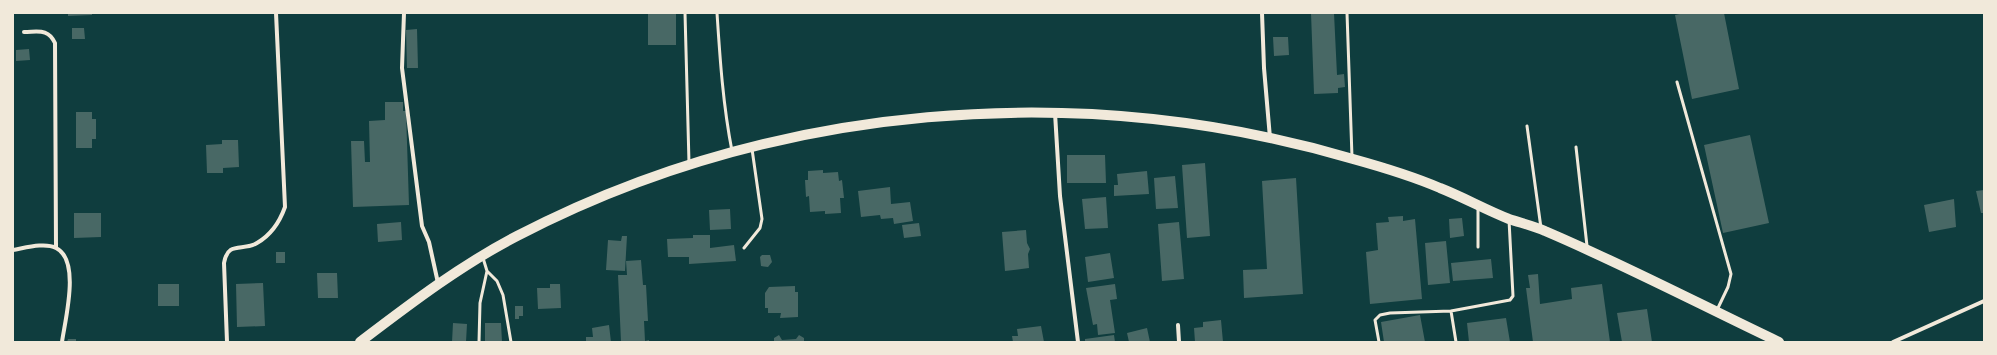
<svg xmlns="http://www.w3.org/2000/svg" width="1997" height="355" viewBox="0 0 1997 355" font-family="'Playfair Display',serif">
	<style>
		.building { fill: #486865 }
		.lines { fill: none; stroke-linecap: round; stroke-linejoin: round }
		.service { stroke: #f1e9da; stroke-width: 3 }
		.minor { stroke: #f1e9da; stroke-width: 4 }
		.primary { stroke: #f1e9da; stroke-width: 10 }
	</style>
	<rect width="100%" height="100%" fill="#0f3d3e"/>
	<path class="building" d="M68 13H92V15L68 16Z
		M648 13H676V45H648Z
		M1311 13H1334L1337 75 1344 74 1345 87 1338 88V93L1314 94Z
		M1684 13H1724L1739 89 1692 99 1675 15Z
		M72 28H84L85 39H72Z
		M417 29 418 68H407L406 30Z
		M1273 37H1288L1289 55 1274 56Z
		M29 49 30 60 16 61V50Z
		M385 102H403V111H406L409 205 353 207 351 141H364L365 162H370L369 121 385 120Z
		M76 112H92V119H96V139H92V148H76Z
		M1750 135 1769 223 1723 233 1704 145Z
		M222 140H238L239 167 223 168V173H207L206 145 222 144Z
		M1067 155H1105L1106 183H1067Z
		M1205 163 1210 236 1187 238 1182 165Z
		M823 170V173L838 172 839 181 842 180 844 198H840L841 213 825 214V211L810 212 809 196 806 197 805 180H808V171Z
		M1147 171 1149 194 1114 196V185H1118L1117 174Z
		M1175 176 1178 208 1156 209 1154 178Z
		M1296 178 1303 294 1244 298 1243 270 1267 269 1262 181Z
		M890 187 891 204 910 202 913 221 894 224 893 218 881 219 880 215 861 217 858 191Z
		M1984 190V213H1981L1976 191Z
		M1106 197 1108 228 1085 229 1082 199Z
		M1954 199 1956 227 1929 232 1924 205Z
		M730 209 731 229 710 230 709 210Z
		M74 213H101V237L74 238Z
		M1403 216V221L1415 219 1422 299 1370 304 1366 252 1378 250 1376 223 1389 222 1388 217Z
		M1462 218 1464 236 1450 238 1449 219Z
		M401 222 402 240 378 242 377 224Z
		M1179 222 1184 279 1162 281 1158 224Z
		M919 223 921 236 904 238 902 225Z
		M1026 230 1027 243 1030 249 1028 254 1029 268 1005 271 1002 232Z
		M693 235H710V248L734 245 736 261 689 264V257H668L667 239 693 238Z
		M622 236H627L625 271 606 270 608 240 621 241Z
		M1446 241 1450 283 1428 285 1425 243Z
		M276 252H285V263H276Z
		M1110 253 1114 278 1088 282 1085 257Z
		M762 255H770L772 262 768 267 761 266 760 257Z
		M1491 259 1493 278 1453 281 1451 263Z
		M641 260 643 285H646L648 321H644L645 341 649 340V342H621L618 275H627L626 261Z
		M317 273H337L338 298H318Z
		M1538 274 1540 304 1572 299 1571 288 1602 284 1610 342H1533L1526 288H1530L1528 275Z
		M263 283 265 326 237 327 236 284Z
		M158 284H179V306H158Z
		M550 284H560L561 308 538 309 537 288H550Z
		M1115 284 1117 299 1110 300 1115 333 1098 335 1097 324 1093 325 1086 288Z
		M795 286V292H798V317L780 318 781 313H768V308H765V293L769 287Z
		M515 306H523V316H519V319H515Z
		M1647 309 1652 342H1622L1617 313Z
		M1420 315 1425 342H1384L1381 322Z
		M1506 318 1510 342H1469L1467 323Z
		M1221 320 1223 342H1195L1194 328 1203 327V322Z
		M453 323 467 324 466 342H452Z
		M485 323H501L502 342H485Z
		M609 325 611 342H586V337H593L592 328Z
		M1041 326 1044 342H1013L1012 336H1018L1017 329Z
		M1147 328 1150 342H1129L1127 333Z
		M779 335 782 340 796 339 799 335 804 338V342H774V338Z
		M1114 335 1115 342H1085V339Z
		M68 339H76V342H67Z"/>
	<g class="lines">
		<path class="service" d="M685 13 689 163
			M717 13C720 59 723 105 732 151
			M1347 13 1352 157
			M1677 82 1731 274 1728 287 1717 310
			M1527 126 1541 228
			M1576 147 1587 246
			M1478 247V207
			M744 248 760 228 762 219 752 149
			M483 258 487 271 497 281 503 295 511 342
			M479 342 480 303 487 271
			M1379 342 1375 320 1380 315 1390 313 1451 311
			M1456 342 1451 311 1510 300 1513 296 1509 220"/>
		<path class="minor" d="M404 13 402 68 422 226 429 242 438 283
			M1262 13 1264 68 1270 138
			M24 32C38 32 48 28 55 43L56 248
			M1055 113 1060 196 1078 342
			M13 250C25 248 45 242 56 248 81 260 65 320 62 342
			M1178 325 1179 342
			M227 342 224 263C228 240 243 252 257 243 271 235 280 221 285 207L276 13
			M1893 342 1984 301"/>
		<path class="primary" d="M360 342C410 304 461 265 517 236 773 103 1077 78 1353 159 1382 167 1412 176 1440 188 1463 197 1486 210 1509 219 1521 223 1534 226 1545 231 1625 265 1701 305 1779 342"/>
	</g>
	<rect width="1997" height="355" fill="none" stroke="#f1e9da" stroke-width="28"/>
</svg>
